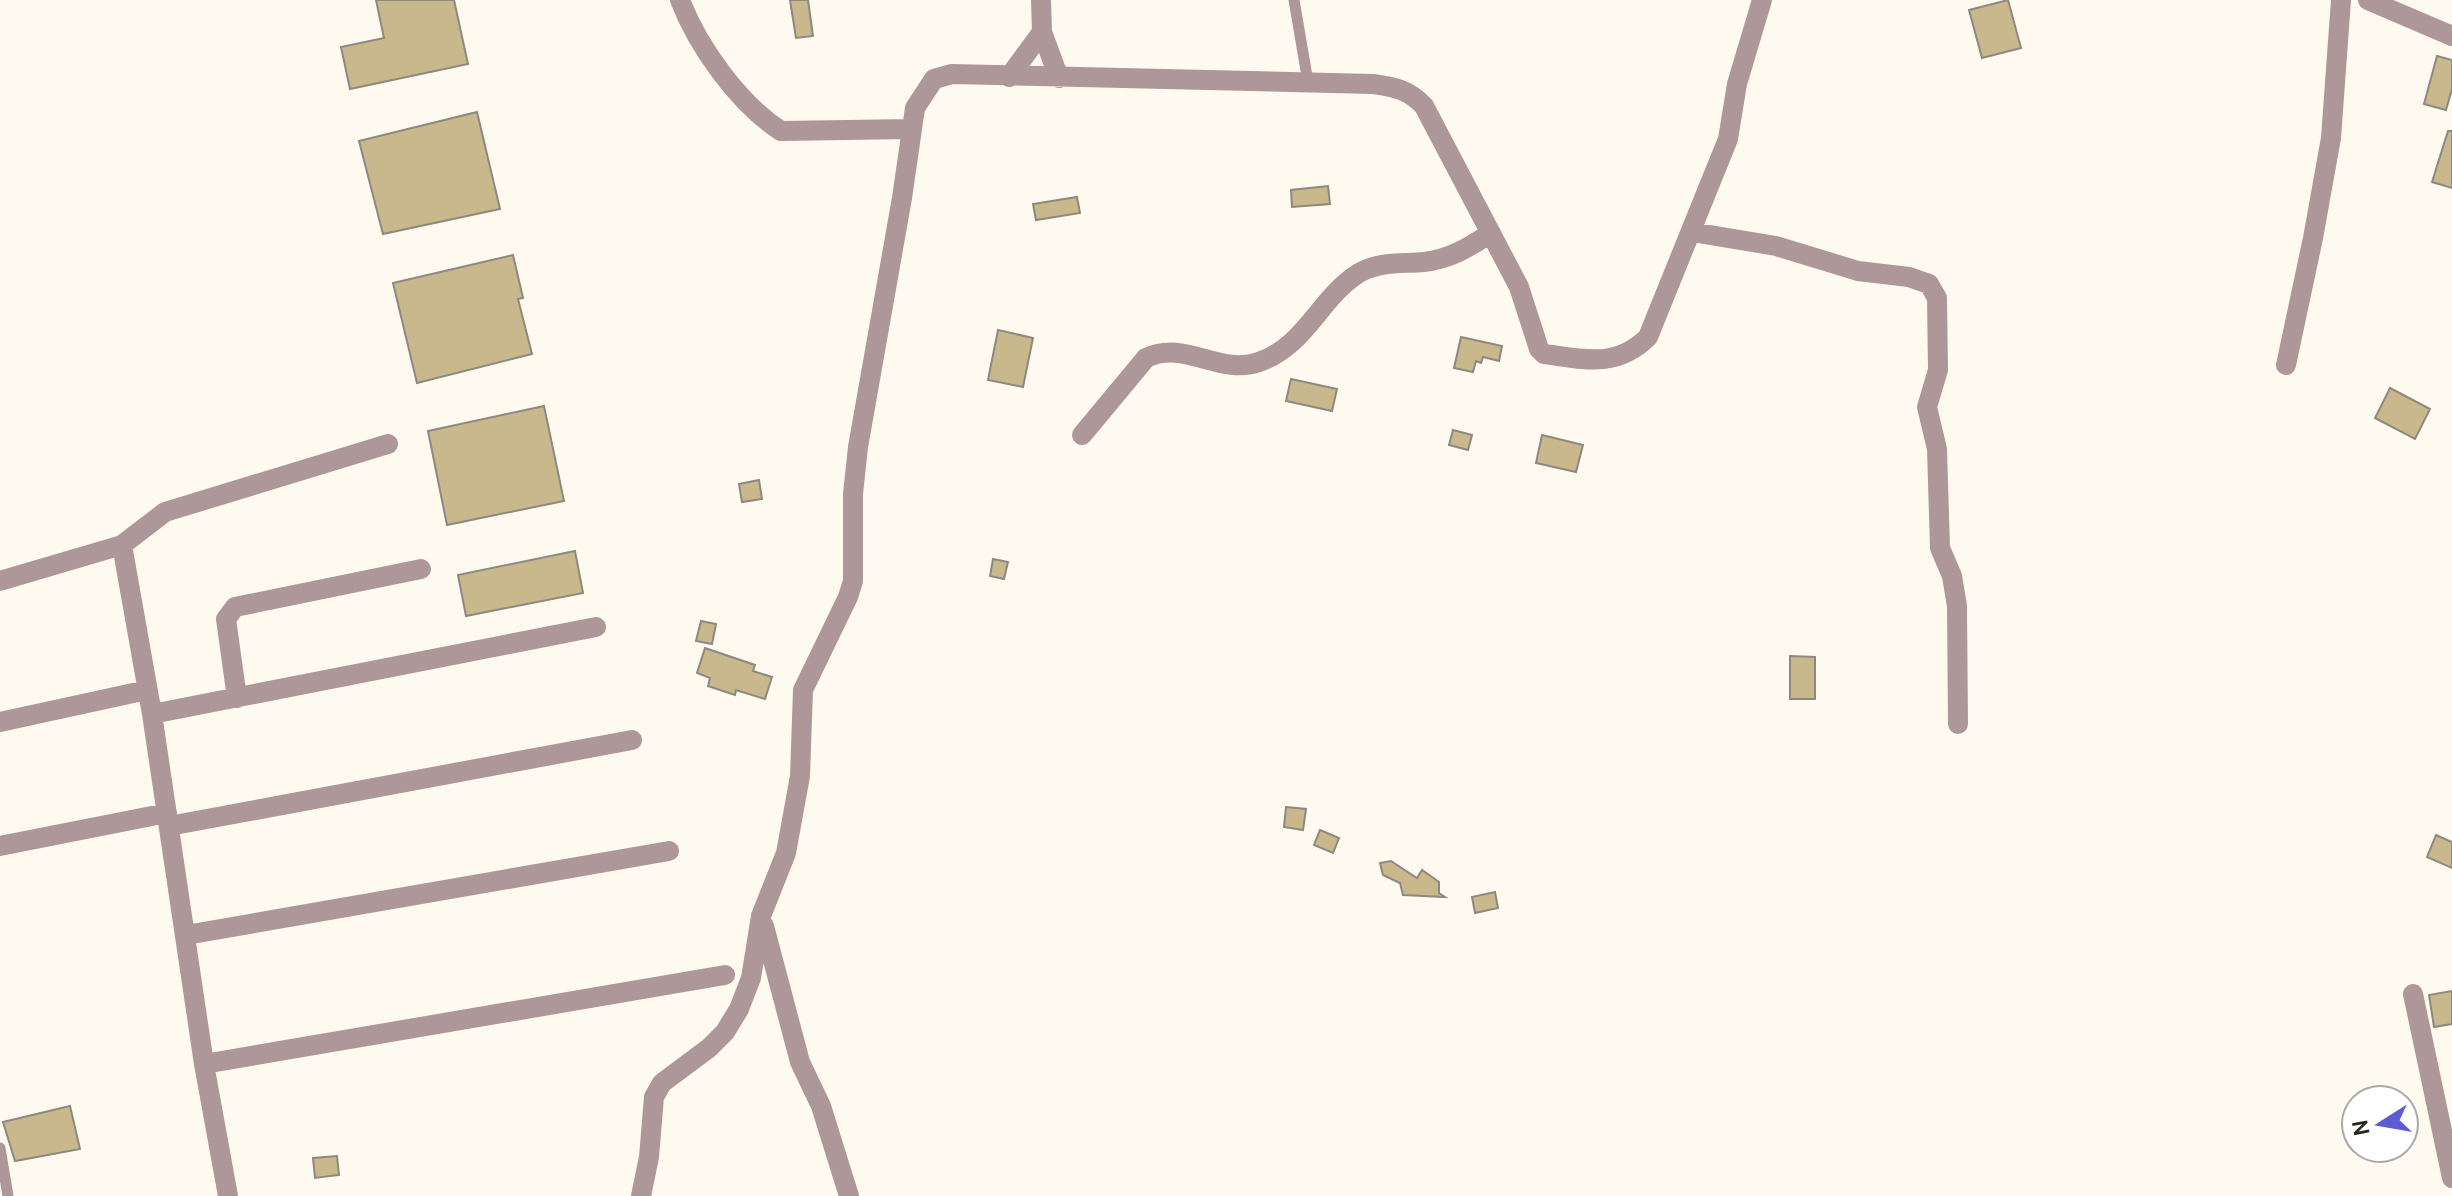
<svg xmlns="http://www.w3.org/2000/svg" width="2452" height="1196" viewBox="0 0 2452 1196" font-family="Cabin,sans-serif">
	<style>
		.building { fill: #cab88d; stroke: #8d8980; stroke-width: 2 }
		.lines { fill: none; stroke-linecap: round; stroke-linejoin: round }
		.service { stroke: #ae9799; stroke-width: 11 }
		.minor { stroke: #ae9799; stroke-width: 20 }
	</style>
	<rect width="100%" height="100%" fill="#fefaef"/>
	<path class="building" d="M376 0H454L468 64 350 89 341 47 384 38Z
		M790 0H808L813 36 796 38Z
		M2008 0 2021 48 1982 58 1969 10Z
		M2437 56 2452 60V89L2446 110 2424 104Z
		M477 112 500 209 383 234 359 141Z
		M2448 131H2452V188L2432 182Z
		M1328 186 1330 204 1292 207 1291 190Z
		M1077 197 1080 213 1036 220 1033 204Z
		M513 255 523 298 518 299 532 354 417 383 393 283Z
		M998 330 1033 338 1023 387 988 380Z
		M1461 337 1502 346 1499 361 1483 357 1481 363 1476 361 1473 372 1454 368Z
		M1291 379 1337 389 1332 411 1286 401Z
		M2390 388 2430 409 2415 439 2375 418Z
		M544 406 564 501 447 525 428 431Z
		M1453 430 1472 435 1468 450 1449 445Z
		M1542 435 1583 445 1576 472 1536 463Z
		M759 480 762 499 742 502 739 484Z
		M575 551 583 593 466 616 458 575Z
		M993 559 1008 562 1004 579 990 576Z
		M701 621 716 624 712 644 696 641Z
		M705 648 755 665 753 671 772 677 765 699 736 690 735 695 708 686 710 678 697 673Z
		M1790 656 1815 657V699H1790Z
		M1286 807 1306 809 1303 830 1284 827Z
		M1320 830 1339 838 1333 853 1314 845Z
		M2436 835 2452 842V868L2427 857Z
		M1391 861 1417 878 1422 870 1439 882V893L1445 897 1403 895 1400 883 1383 875 1380 863Z
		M1495 892 1498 908 1475 913 1472 897Z
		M2452 991V1024L2434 1027 2429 995Z
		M70 1106 80 1149 15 1161 3 1122Z
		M337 1156 339 1175 315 1178 313 1158Z"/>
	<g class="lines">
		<path class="service" d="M1294 0 1308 82
			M0 1148 8 1196"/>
		<path class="minor" d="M680 0C698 47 739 104 781 131L911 129
			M1041 0 1042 32 1059 78
			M2368 0 2452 36
			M1009 77 1042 32
			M1692 232 1776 246 1858 271 1909 277 1929 284 1937 298 1938 370 1927 407 1937 449 1940 548 1952 576 1957 606 1958 724
			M2286 365 2313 238 2331 138 2341 0
			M1082 435 1146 358C1184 339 1220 376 1259 362 1306 346 1320 297 1359 273 1379 261 1402 264 1424 262 1451 259 1469 247 1491 233
			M0 581 122 545
			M237 698 226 619 235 607 421 569
			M152 714 596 627
			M0 722 147 690
			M169 826 632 740
			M0 846 167 813
			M764 926 800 1062 821 1106 849 1196
			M186 935 669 851
			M2413 994 2452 1178
			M204 1064 725 975
			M228 1196 204 1064 152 714 122 545 165 512 388 444
			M641 1196 649 1157 654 1097 662 1083 709 1048 725 1032 739 1009 751 978 761 916 786 853 800 776 803 690 848 597 853 581V494L858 447 902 198 915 108 934 79 952 74 1373 84C1395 87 1409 90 1424 106L1519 287 1539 349 1544 354C1583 359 1616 369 1648 337L1728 139 1737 84 1762 0"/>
	</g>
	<g transform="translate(2380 1124) rotate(259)"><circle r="38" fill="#ffffff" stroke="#aaa9a8" stroke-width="2"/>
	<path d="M0-6L14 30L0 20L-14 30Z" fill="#5d5cd4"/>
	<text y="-12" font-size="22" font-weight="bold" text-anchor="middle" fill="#2a2825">N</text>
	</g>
</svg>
